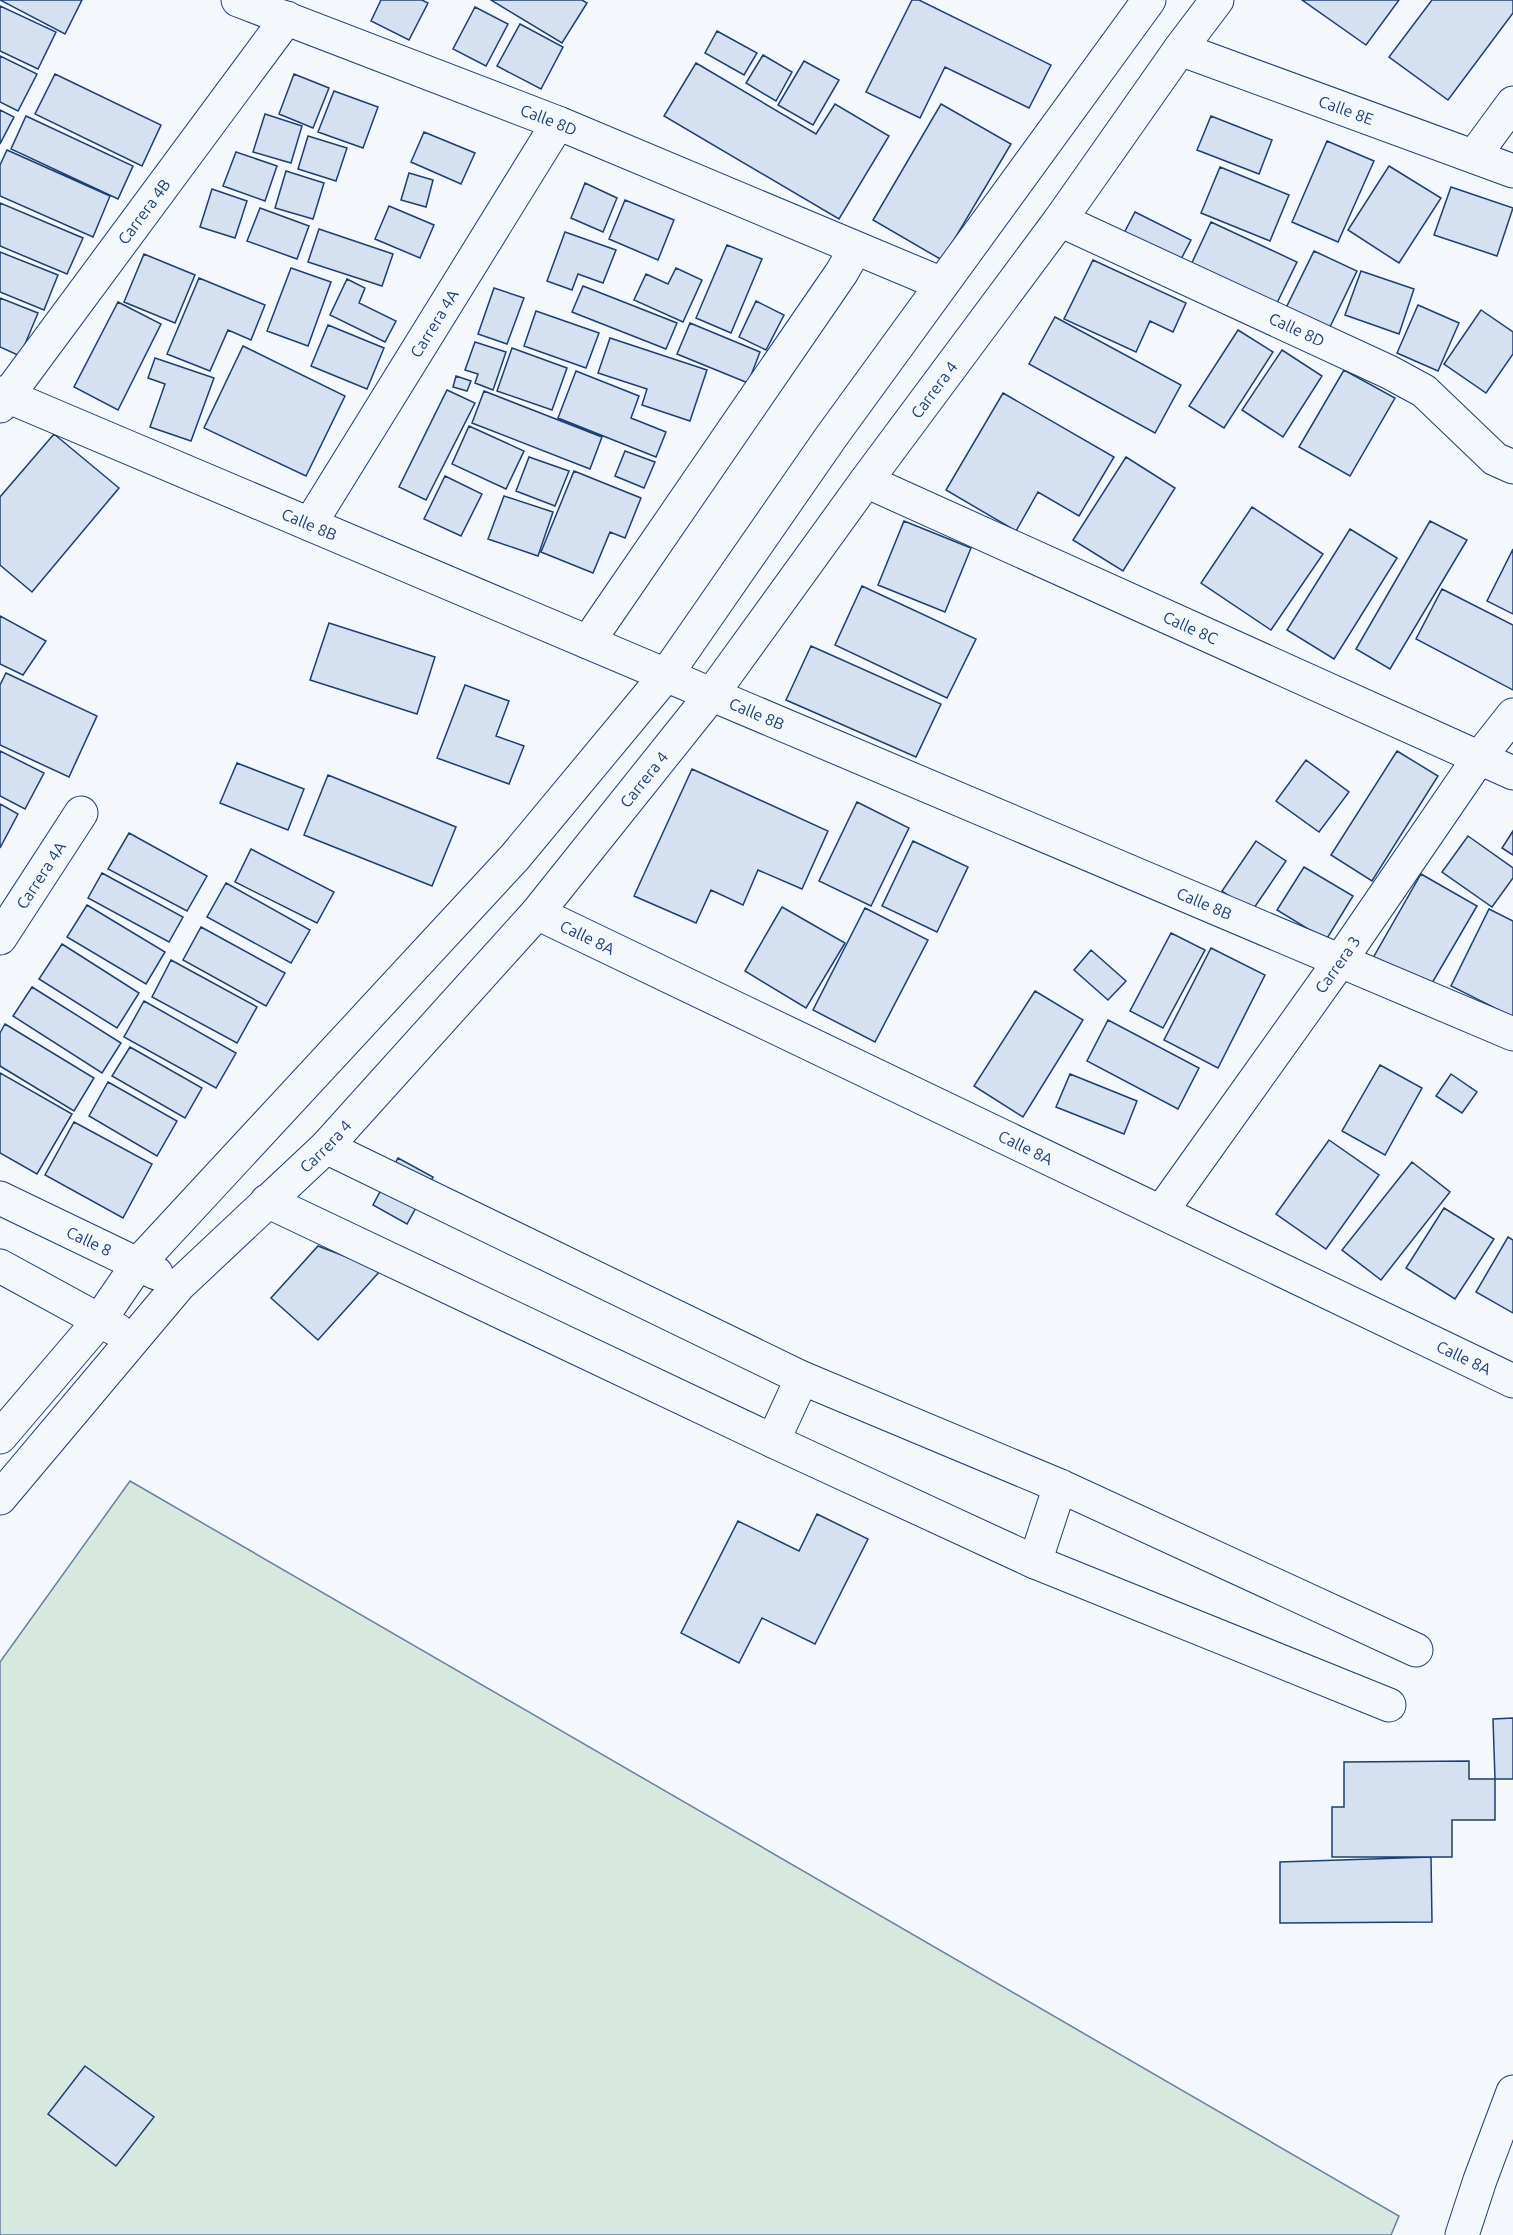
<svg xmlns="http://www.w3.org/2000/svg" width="1513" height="2235" viewBox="0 0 1513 2235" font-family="Ubuntu,sans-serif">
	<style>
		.green { fill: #d7e8df; stroke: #687fa3; stroke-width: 1.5 }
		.building { fill: #d5e0f0; stroke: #1d3f73; stroke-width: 1.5 }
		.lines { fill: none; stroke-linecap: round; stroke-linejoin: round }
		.street-casing { stroke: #1d3f73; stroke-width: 35 }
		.street { stroke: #f4f7fb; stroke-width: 33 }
		.labels { text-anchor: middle; stroke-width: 4.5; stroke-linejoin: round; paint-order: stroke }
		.street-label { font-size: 16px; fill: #1d3f73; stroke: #f4f7fb }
	</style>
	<rect width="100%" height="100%" fill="#f4f7fb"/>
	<path class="green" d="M130 1481 1399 2216 1391 2235H0V1662Z"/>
	<path class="building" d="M0 0H82L65 34Z
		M381 0H422L428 3 409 40 371 21Z
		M491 0H582L587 3 562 43Z
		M912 0H919L1051 65 1029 108 945 67 920 118 866 92Z
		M1302 0H1399L1366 45Z
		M1432 0H1513V13L1448 100 1389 57Z
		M0 6 56 32 38 69 0 51Z
		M475 7 508 24 486 66 453 49Z
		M520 24 563 47 541 89 497 66Z
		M717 31 757 53 744 75 705 53Z
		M763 55 792 72 776 101 746 83Z
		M0 56 37 74 18 111 0 102Z
		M804 61 839 80 813 125 778 105Z
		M696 63 816 134 835 104 889 136 839 219 664 116Z
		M55 74 161 125 142 166 35 114Z
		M294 74 329 88 313 128 279 114Z
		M334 91 378 107 363 148 318 132Z
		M941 104 1011 144 942 260 873 220Z
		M0 110 14 117 0 144Z
		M265 114 302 126 291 163 253 152Z
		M26 116 133 166 118 199 11 149Z
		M1211 116 1272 140 1259 174 1197 150Z
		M424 132 475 153 461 184 411 162Z
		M308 136 347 148 336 181 298 169Z
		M1327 141 1374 161 1338 242 1292 222Z
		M7 150 110 196 93 237 0 196V165Z
		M236 152 277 166 265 201 223 186Z
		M1389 166 1441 198 1399 263 1348 230Z
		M1220 167 1289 195 1270 241 1201 213Z
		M286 171 324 183 313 219 275 208Z
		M409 173 433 180 426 207 401 200Z
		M585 183 617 198 603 232 571 218Z
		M1451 187 1513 208 1497 256 1434 235Z
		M212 189 247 201 235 238 200 227Z
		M625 200 674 220 658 260 609 239Z
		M0 203 83 238 67 274 0 246Z
		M389 206 434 225 420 258 375 239Z
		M260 208 309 226 297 259 247 241Z
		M1135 212 1191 240 1178 265 1122 237Z
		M1211 222 1297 262 1274 309 1189 269Z
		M319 229 393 254 382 286 308 262Z
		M565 232 616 250 603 283 578 274 572 290 547 281Z
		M727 245 762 259 731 333 696 318Z
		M1314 251 1357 271 1328 331 1285 310Z
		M0 252 58 275 44 310 0 292Z
		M144 254 195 275 175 323 124 302Z
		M1093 260 1186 303 1173 332 1150 321 1136 352 1064 319Z
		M291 268 331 282 308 346 267 331Z
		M676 268 702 280 683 322 634 300 646 274 668 284Z
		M1361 271 1414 289 1399 334 1345 315Z
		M199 278 265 305 251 340 228 330 210 371 167 354Z
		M347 279 365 288 359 303 396 321 385 342 330 315Z
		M583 286 677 323 666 349 572 312Z
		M494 288 524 298 507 344 478 334Z
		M0 298 38 313 20 356 0 347Z
		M756 301 784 315 766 350 739 337Z
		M118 302 161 324 118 410 74 387Z
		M1418 305 1459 323 1438 371 1397 353Z
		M1481 310 1513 332V354L1486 393 1444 364Z
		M536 311 599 333 586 368 524 346Z
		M1055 317 1181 385 1155 433 1029 364Z
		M690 323 760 352 748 383 677 354Z
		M328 325 384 348 367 389 311 366Z
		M1238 330 1273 352 1224 428 1189 406Z
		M610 338 707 370 690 421 642 405 647 389 598 373Z
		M475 342 506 352 493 390 475 383 478 374 465 370Z
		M243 346 345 396 306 476 204 428Z
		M512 348 567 368 552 410 497 391Z
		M1282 350 1322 376 1283 437 1242 410Z
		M155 358 214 378 191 441 150 427 165 384 148 378Z
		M1344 370 1395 398 1350 476 1299 447Z
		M576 371 639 396 631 418 666 432 656 457 558 418Z
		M456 376 471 381 467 391 453 387Z
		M447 390 475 403 426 500 399 487Z
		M484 391 602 437 590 469 472 423Z
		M1003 393 1114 457 1079 516 1038 492 1016 531 946 490Z
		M469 426 524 451 506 489 452 464Z
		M54 434 119 488 32 592 0 565V497Z
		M625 451 655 462 644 488 615 476Z
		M529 457 569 471 555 506 516 491Z
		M1126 457 1175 488 1123 571 1073 540Z
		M574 471 641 498 625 538 610 532 593 573 541 552Z
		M445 476 482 494 461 536 424 519Z
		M504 496 553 512 538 556 488 539Z
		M1252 507 1323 554 1271 630 1201 583Z
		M904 521 971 548 945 612 878 585Z
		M1430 521 1467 540 1390 669 1356 649Z
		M1350 529 1397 558 1334 659 1287 630Z
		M1513 549V614L1487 601Z
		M862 586 976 639 947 698 835 645Z
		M1442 589 1513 625V690L1416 639Z
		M0 616 46 641 23 675 0 664Z
		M329 623 435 657 417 714 310 680Z
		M811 646 941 704 916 757 786 700Z
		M6 673 97 716 69 777 0 745V685Z
		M465 685 509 701 496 736 524 746 509 784 437 758Z
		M0 751 44 773 25 809 0 796Z
		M1397 751 1438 776 1372 881 1331 855Z
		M1306 760 1349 792 1319 832 1276 801Z
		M237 763 304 789 288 830 220 803Z
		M692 769 828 831 802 889 758 870 743 905 711 890 696 923 634 896Z
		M328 775 456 827 432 886 304 835Z
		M857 802 909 828 871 906 819 881Z
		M0 804 18 814 0 848Z
		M1513 831V855L1502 848Z
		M129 833 207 876 187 911 108 869Z
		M1468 836 1513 868V878L1492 907 1442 872Z
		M913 841 968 867 937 932 882 906Z
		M1256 841 1286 861 1252 911 1222 891Z
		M251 849 334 892 317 923 235 882Z
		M1304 867 1353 896 1326 940 1277 910Z
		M102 873 183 917 169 942 88 898Z
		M1421 874 1477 906 1428 990 1373 958Z
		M226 883 310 930 291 963 207 917Z
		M87 905 165 952 146 984 67 937Z
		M782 907 845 943 806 1008 745 971Z
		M865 908 928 940 875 1042 813 1010Z
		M1489 909 1513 921V1017L1451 986Z
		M201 927 285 973 266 1006 183 960Z
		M1171 933 1205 950 1163 1028 1130 1011Z
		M62 944 139 993 117 1028 39 979Z
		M1211 948 1265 975 1218 1068 1164 1040Z
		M1091 950 1126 981 1108 1000 1074 970Z
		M171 960 257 1007 237 1043 152 997Z
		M32 987 121 1043 102 1073 13 1016Z
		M1035 991 1083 1020 1023 1117 974 1086Z
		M144 1001 236 1053 216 1088 124 1037Z
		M1108 1020 1199 1068 1178 1109 1087 1061Z
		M5 1024 94 1078 74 1111 0 1066V1033Z
		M130 1047 202 1088 185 1118 112 1076Z
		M1380 1065 1422 1088 1385 1155 1342 1131Z
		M0 1073 72 1114 37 1174 0 1153Z
		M1070 1074 1137 1101 1124 1134 1056 1107Z
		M1451 1074 1477 1092 1462 1113 1436 1096Z
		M108 1082 177 1121 157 1156 89 1116Z
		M74 1122 152 1164 123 1218 45 1175Z
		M1329 1140 1379 1175 1326 1249 1276 1214Z
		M398 1158 433 1177 407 1224 373 1205Z
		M1412 1162 1450 1192 1381 1280 1342 1250Z
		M1444 1208 1494 1239 1455 1299 1406 1268Z
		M1508 1237 1513 1240V1313L1476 1292Z
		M318 1246 381 1270 318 1340 271 1298Z
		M817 1514 868 1539 815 1644 762 1618 739 1663 681 1633 738 1521 799 1551Z
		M1513 1718V1779H1495L1493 1719Z
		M1469 1761V1779H1495V1820H1452V1857H1332V1807H1344V1762Z
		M1431 1857 1432 1922 1280 1923V1862Z
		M85 2066 154 2117 116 2166 48 2114Z"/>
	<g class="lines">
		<g class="street-casing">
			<g id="street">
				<path id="s1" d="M238 0 558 123 942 284"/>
				<path id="s2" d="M1180 49 1513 171"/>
				<path d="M1474 156 1513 103"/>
				<path id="s3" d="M1060 220 1389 372 1424 391 1495 459 1513 467"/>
				<path id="s4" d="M0 393 1513 1034"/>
				<path id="s5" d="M0 406 287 18"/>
				<path id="s6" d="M866 481 1513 773"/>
				<path id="s7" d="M310 524 558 123"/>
				<path d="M588 642 842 272 855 249"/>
				<path id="s8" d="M537 913 1513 1381"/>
				<path id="s9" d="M0 938 81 813"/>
				<path d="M326 1147 802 1378 1060 1486 1416 1650"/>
				<path id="s10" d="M0 1198 156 1273"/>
				<path d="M267 1201 773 1441 1035 1562 1389 1705"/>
				<path id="s11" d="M1161 1212 1340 961 1479 758 1513 715"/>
				<path d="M0 1266 117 1330"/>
				<path d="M0 1437 99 1321 138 1264 515 857 666 675 831 437 1149 0"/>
				<path d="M773 1441 802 1378"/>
				<path id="s12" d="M0 1498 179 1285 326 1147 537 913 712 694 866 481 1060 220 1180 49 1217 0"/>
				<path d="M1035 1562 1060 1486"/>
				<path d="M1462 2235 1480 2180 1513 2092"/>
			</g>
		</g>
		<use href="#street" class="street"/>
	</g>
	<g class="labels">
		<g class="street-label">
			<text dy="6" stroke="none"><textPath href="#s2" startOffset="177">Calle 8E</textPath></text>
			<text dy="6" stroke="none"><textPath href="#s1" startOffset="333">Calle 8D</textPath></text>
			<text dy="6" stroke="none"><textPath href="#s5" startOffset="242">Carrera 4B</textPath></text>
			<text dy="6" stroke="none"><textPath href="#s7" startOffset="236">Carrera 4A</textPath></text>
			<text dy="6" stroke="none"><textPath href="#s3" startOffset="261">Calle 8D</textPath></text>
			<text dy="6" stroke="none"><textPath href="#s12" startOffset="1452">Carrera 4</textPath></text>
			<text dy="6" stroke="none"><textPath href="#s4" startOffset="336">Calle 8B</textPath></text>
			<text dy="6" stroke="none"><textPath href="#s6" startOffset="356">Calle 8C</textPath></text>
			<text dy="6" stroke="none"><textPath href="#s4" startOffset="822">Calle 8B</textPath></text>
			<text dy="6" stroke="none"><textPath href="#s12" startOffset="966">Carrera 4</textPath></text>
			<text dy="6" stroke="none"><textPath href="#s9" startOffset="75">Carrera 4A</textPath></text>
			<text dy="6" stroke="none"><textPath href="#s4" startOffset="1308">Calle 8B</textPath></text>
			<text dy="6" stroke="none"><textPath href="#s8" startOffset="56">Calle 8A</textPath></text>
			<text dy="6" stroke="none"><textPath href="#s11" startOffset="304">Carrera 3</textPath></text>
			<text dy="6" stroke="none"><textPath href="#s12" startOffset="480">Carrera 4</textPath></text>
			<text dy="6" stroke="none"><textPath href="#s8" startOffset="542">Calle 8A</textPath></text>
			<text dy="6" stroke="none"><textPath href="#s10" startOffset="99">Calle 8</textPath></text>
			<text dy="6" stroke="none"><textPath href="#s8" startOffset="1028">Calle 8A</textPath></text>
		</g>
	</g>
</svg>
